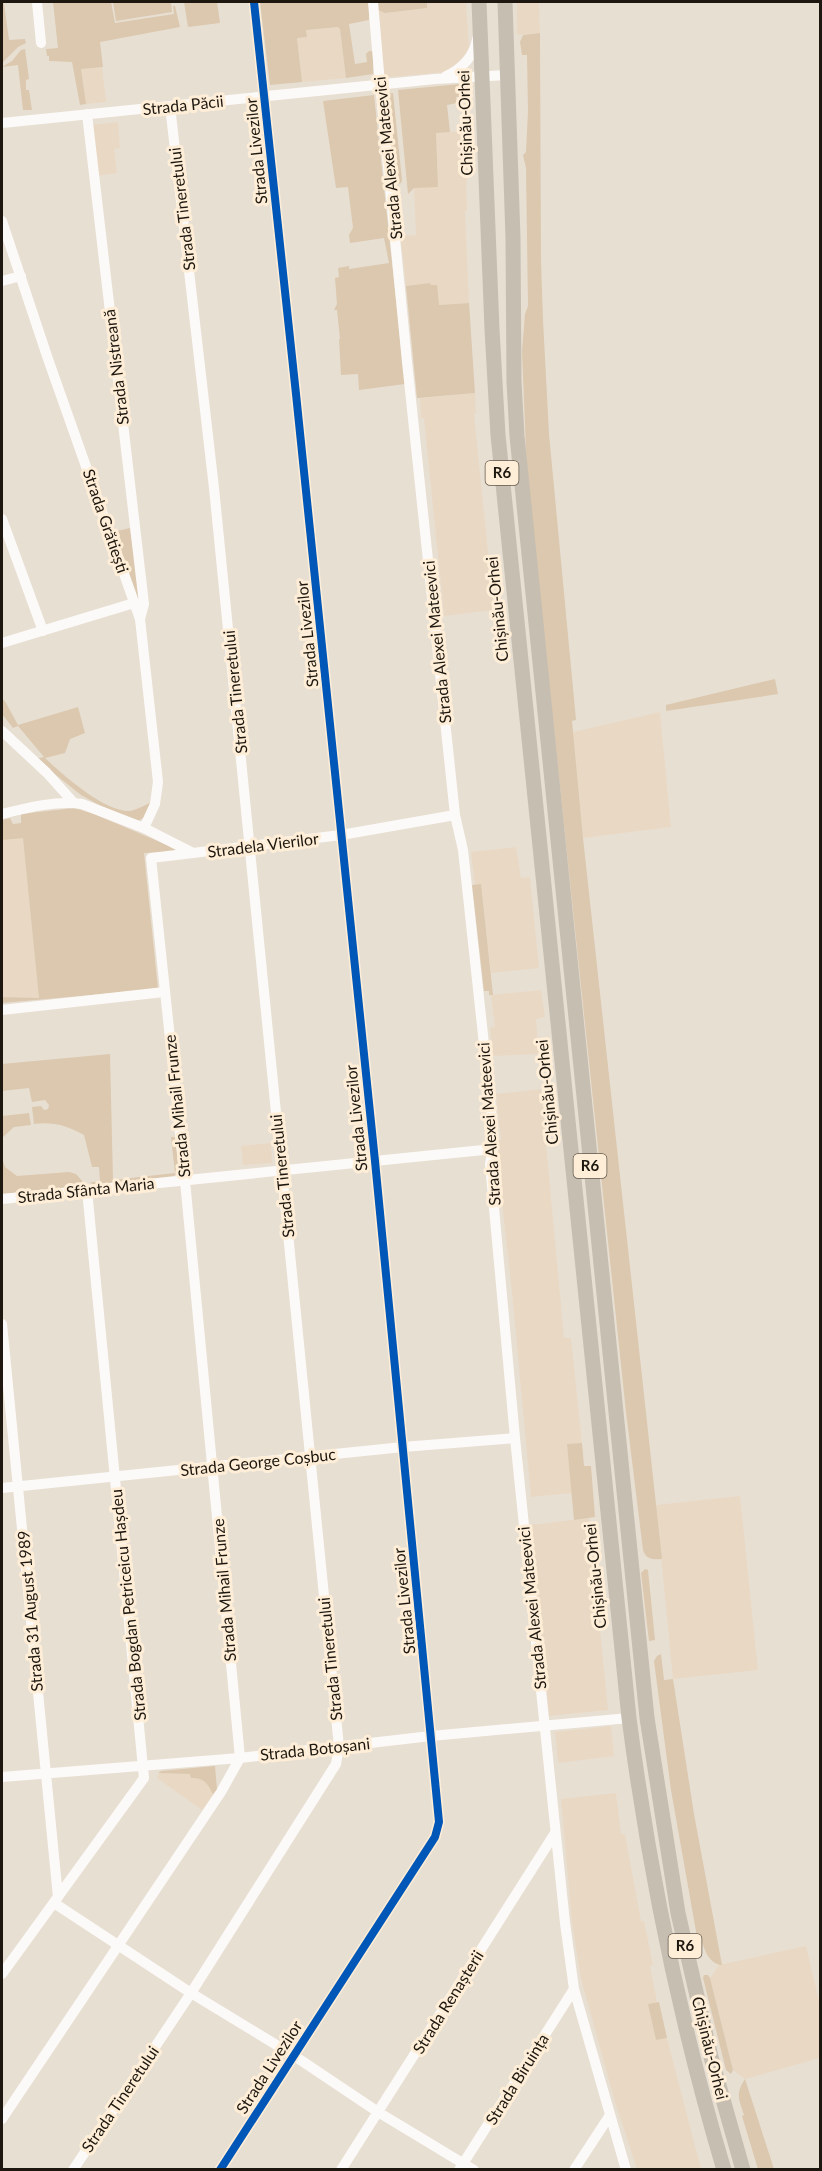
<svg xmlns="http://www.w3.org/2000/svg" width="822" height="2171" viewBox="0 0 822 2171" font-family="Lato,sans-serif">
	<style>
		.built { fill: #e9d9c4 }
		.green { fill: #dbc8ae }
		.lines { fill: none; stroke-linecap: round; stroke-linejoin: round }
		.minor { stroke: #fcfaf8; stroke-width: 10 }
		.highway { stroke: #c6beb1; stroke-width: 15 }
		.cycleway-casing { stroke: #ffeed7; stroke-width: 11 }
		.cycleway { stroke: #0057b8; stroke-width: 8 }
		.labels { text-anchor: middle; stroke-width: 6; stroke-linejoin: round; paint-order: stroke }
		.shield { fill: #ffeed7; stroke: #61584b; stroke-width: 1.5 }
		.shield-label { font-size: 15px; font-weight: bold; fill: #1d170f }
		.street-label { font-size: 16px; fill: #1d170f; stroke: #ffeed7 }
	</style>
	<rect width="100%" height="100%" fill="#e8dfd3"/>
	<path class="built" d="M427 2H466L469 47 463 58 447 72 389 77 384 74 378 10 385 13 427 8Z
		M517 2H539L540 33 517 35Z
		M338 27 340 28 346 78 302 82 297 38 307 37 306 30Z
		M102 67 106 102 86 104 81 69Z
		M118 122 120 148 114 149 117 173 97 176 91 125Z
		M465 131 467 181 466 185 467 209 465 212 469 303 438 305 430 283 406 286 401 240 403 236 416 235 414 188 438 186 436 133Z
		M475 393 476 414H474L494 610 444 616 424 418H421L420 398Z
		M660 712 671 827 583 838 573 732Z
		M23 837 24 845 39 998 2 997V840Z
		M516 847 521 878 530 877 539 968 491 973 481 885H475L471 852Z
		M541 990 545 1017 536 1019 539 1054 493 1056 490 1028 495 1027 491 995Z
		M541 1089 564 1338H571L582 1443 567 1445 572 1493 531 1497 512 1292 500 1184 498 1183 496 1156 498 1141 501 1140 496 1094Z
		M271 1143 272 1163 243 1165 241 1146Z
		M740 1496 758 1670 673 1679 656 1505Z
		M589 1518 608 1710 549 1716 530 1525Z
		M611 1726 614 1756 558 1763 555 1732Z
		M214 1767 217 1790 202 1810 157 1778 160 1772Z
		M616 1793 621 1834H625L641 1921H644L653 1965 650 1966 657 2002 648 2004 656 2040 667 2038 701 2169H637L615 2102 581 1979 572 1923 561 1799Z
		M806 1946 820 2005V2058L745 2079 733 2070 710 1978 719 1965Z"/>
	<path class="green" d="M53 2H111L115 23 174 14 173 6H175L180 27 100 42 103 67 81 69 86 104 80 105 72 62 49 61V56H47L46 49 58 48Z
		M113 2H171L172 12 116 21Z
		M184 2H217L220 23 188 27Z
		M260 2H369V20L349 24 355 64 367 62 366 54 369 51H373V74L346 78 340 29 338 27 306 30 307 37 297 38 302 82 270 85Z
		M377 2H427V8L385 13 378 10Z
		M4 3 9 40 25 39 26 43 18 47 2 63 3 21 2 4Z
		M540 33 541 260 543 320 549 434 576 720 572 721 583 838 662 1559C652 1560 646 1559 643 1550L626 1412 527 475 522 351 525 314 528 306 526 168 523 155 526 152 528 111 527 55H522L520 42 523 35Z
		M25 49 29 79 26 80V90H29L32 110H23L18 65 2 67 12 61 21 50Z
		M460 84 468 88 472 96 456 97 457 103 447 105 450 132 436 133 438 187 414 188 408 194 398 90Z
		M393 93 402 180 401 183 396 185 393 183 385 94Z
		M374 95 405 384 359 390 358 374 341 375 339 339H340L337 310H334L337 304 335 278 339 277 338 268 349 266V269L389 263 384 238 350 243 349 235 353 228 348 187 336 188 323 101Z
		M430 283 431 285H437L439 305 469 303 475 393 417 398 406 286Z
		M130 528 141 604 139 608 113 532Z
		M775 679 778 694 666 711V705Z
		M2 698 6 703 18 725 78 707 85 733 70 739 65 753 45 758C62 774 104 812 130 811 136 810 145 805 152 802L146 816 138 821 99 805 81 795 36 759 44 757 18 726 13 728 2 714Z
		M74 808 94 814 181 851 144 853 158 989 2 1003V997L39 998 23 838 2 840V820L10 818 13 824 21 823V814Z
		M481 884 493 995H489V991H484L472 885Z
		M110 1054 113 1180 175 1173 171 1137H175L179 1171 174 1176 94 1185 90 1182H100L99 1167H92L84 1135C69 1126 52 1121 34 1124L32 1107 41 1106 44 1110 48 1109 49 1105 45 1100 32 1102 29 1088 2 1091V1064Z
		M29 1113 31 1125 14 1127 2 1138V1116Z
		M2 1158 5 1167 17 1176 69 1172 76 1174 84 1183 82 1186 2 1194Z
		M582 1443 584 1466H591L595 1517 574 1520 567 1444Z
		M645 1569 648 1570 655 1640 649 1641 641 1573Z
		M661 1654 664 1680 673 1679 694 1814 722 1965C708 1964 704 1948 700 1936L697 1937 671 1790 654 1661 657 1656Z
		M215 1766 217 1790 213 1794C207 1783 205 1778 191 1778L190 1774 158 1773 161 1771Z
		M704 1975H708L710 1978 733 2070 731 2074 726 2070 703 1978Z
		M659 2002 667 2038 656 2040 648 2004Z
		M745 2079 774 2169H758L742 2116 744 2115C739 2099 735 2094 745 2079Z"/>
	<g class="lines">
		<path class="minor" d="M37 2 41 43
			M373 2 380 84 407 362 455 815 463 850 491 1109 493 1149 490 1164 515 1438 565 1923 574 1989 626 2170
			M446 76C462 69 474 56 477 39
			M87 114 144 604 140 619
			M2 123 435 79 507 75
			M2 221 48 359 140 619 158 782 155 804 144 828
			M2 281 21 276
			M2 519 43 631
			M2 643 134 603
			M2 731 47 773 74 803
			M2 814C26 808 57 800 82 804L144 828 193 853 341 835 455 815
			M2 1010 164 992
			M2 1199 493 1149
			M2 1324 58 1897
			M2 1488 403 1447 515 1438
			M2 1777 240 1758 431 1736 629 1718
			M54 1903 191 1993 293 2055 378 2112 474 2170
			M2 1974 144 1778 87 1190
			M2 2119 221 1792 240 1758 185 1181 151 858 193 853
			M73 2170 191 1993 336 1764 339 1747 214 488 170 106
			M220 2170 435 1837 439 1822 375 1161 296 394 254 2
			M341 2170 555 1833
			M459 2170 574 1989
			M574 2170 610 2115"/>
		<path class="highway" d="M479 2 492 329 498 435 629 1718C649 1871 680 2022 724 2170
			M505 2 513 238 514 382 517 436 647 1718 678 1913 711 2057 743 2170"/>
		<g class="cycleway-casing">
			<path id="cycleway" d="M220 2170 435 1837 439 1822 375 1161 296 394 254 2"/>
		</g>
		<use href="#cycleway" class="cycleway"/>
	</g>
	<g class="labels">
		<g class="shield">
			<rect x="485.5" y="461" width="33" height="24" rx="4.5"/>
			<rect x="573.5" y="1154" width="33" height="24" rx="4.5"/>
			<rect x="668.5" y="1934" width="33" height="24" rx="4.5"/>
		</g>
		<g class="shield-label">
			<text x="502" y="478">R6</text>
			<text x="590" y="1171">R6</text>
			<text x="685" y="1951">R6</text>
		</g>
		<g class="street-label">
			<text transform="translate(183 105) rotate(-6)" y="6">Strada Păcii</text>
			<text transform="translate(465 123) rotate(-92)" y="6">Chișinău-Orhei</text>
			<text transform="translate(256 151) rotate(-96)" y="6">Strada Livezilor</text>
			<text transform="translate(388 158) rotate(-96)" y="6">Strada Alexei Mateevici</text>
			<text transform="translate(182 209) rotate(-97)" y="6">Strada Tineretului</text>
			<text transform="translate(116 367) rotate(-97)" y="6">Strada Nistreană</text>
			<text transform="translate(106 521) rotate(71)" y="6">Strada Grătiești</text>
			<text transform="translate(497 609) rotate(-96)" y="6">Chișinău-Orhei</text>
			<text transform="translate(307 634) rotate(-96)" y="6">Strada Livezilor</text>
			<text transform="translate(437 642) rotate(-96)" y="6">Strada Alexei Mateevici</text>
			<text transform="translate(235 692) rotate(-96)" y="6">Strada Tineretului</text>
			<text transform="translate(263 845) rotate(-7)" y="6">Stradela Vierilor</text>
			<text transform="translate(547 1092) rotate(-96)" y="6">Chișinău-Orhei</text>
			<text transform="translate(177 1106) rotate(-96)" y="6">Strada Mihail Frunze</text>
			<text transform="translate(356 1118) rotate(-96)" y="6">Strada Livezilor</text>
			<text transform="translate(489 1124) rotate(-94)" y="6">Strada Alexei Mateevici</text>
			<text transform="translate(282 1176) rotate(-96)" y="6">Strada Tineretului</text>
			<text transform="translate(86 1190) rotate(-6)" y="6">Strada Sfânta Maria</text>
			<text transform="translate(258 1462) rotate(-6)" y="6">Strada George Coșbuc</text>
			<text transform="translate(595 1576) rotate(-96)" y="6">Chișinău-Orhei</text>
			<text transform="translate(224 1590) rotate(-95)" y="6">Strada Mihail Frunze</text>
			<text transform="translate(404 1601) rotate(-96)" y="6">Strada Livezilor</text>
			<text transform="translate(128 1605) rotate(-96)" y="6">Strada Bogdan Petriceicu Hașdeu</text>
			<text transform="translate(532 1608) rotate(-96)" y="6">Strada Alexei Mateevici</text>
			<text transform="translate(30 1611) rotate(-95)" y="6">Strada 31 August 1989</text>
			<text transform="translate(330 1659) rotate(-96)" y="6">Strada Tineretului</text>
			<text transform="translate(315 1749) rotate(-6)" y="6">Strada Botoșani</text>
			<text transform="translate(448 2002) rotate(-58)" y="6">Strada Renașterii</text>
			<text transform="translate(710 2048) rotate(76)" y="6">Chișinău-Orhei</text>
			<text transform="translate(269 2067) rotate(-57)" y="6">Strada Livezilor</text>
			<text transform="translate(517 2079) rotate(-58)" y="6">Strada Biruința</text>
			<text transform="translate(120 2099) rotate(-56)" y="6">Strada Tineretului</text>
		</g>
	</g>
	<rect width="822" height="2171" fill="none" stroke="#1d170f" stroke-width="6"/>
</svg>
